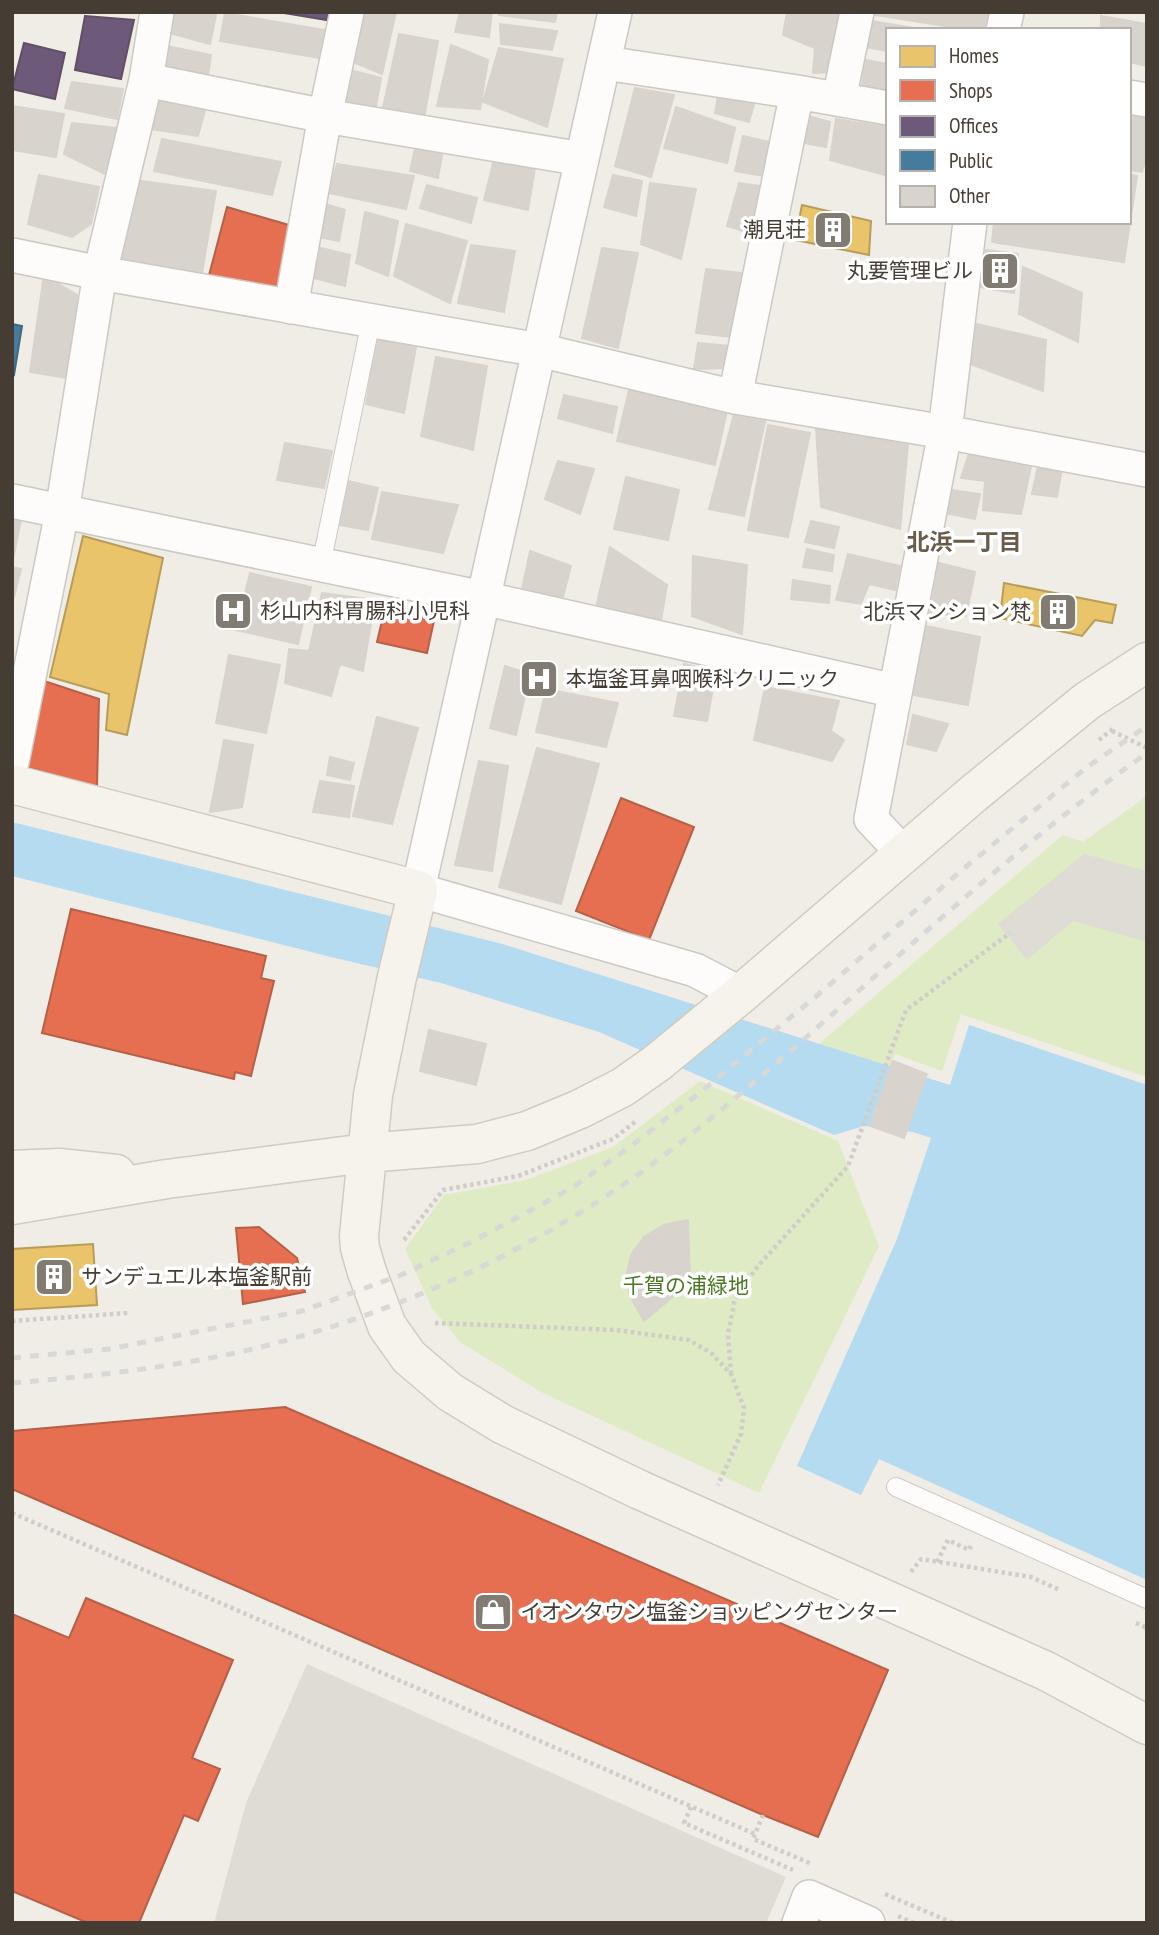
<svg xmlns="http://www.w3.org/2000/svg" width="1159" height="1935" viewBox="0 0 1159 1935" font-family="'PT Sans Narrow','Noto Sans JP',sans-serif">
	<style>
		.green { fill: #deebc4 }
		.parking { fill: #dfdcd6 }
		.water { fill: #b4dbf0 }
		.homes { fill: #e9c46a; stroke: #b89c5a; stroke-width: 2 }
		.shops { fill: #e76f51; stroke: #b66048; stroke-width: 2 }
		.offices { fill: #6d597a; stroke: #615165; stroke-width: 2 }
		.public { fill: #457b9d; stroke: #45687d; stroke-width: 2 }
		.building { fill: #d8d4cd; stroke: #d8d3cc; stroke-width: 2 }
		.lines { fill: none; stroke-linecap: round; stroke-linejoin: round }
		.lane-casing { stroke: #ccc9c2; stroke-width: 20 }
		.street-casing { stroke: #ccc9c2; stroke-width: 36 }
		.secondary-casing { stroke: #d1cbbe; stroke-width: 41 }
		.path { stroke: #d0cdc9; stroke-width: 4.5; stroke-dasharray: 3.5 3.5; stroke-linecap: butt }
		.lane { stroke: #fdfcfb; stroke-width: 18 }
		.street { stroke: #fdfcfb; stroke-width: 33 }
		.secondary { stroke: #f6f3ed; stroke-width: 38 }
		.rail { stroke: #d8d8d7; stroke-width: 5; stroke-dasharray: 9 9; stroke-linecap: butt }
		.labels { text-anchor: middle; stroke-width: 7; stroke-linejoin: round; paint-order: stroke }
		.poi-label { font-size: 21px; fill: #453d33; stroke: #fff; text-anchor: start }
		.park-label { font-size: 21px; fill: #487a23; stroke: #fff }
		.neighbourhood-label { font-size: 23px; font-weight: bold; fill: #685b4a; stroke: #fff }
	</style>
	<rect width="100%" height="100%" fill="#f0ede6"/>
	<path class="green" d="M1147 796V1077L961 1014 942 1071 895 1054 890 1066 819 1044 1063 835 1083 842Z
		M700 1081 838 1141 879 1246 759 1493 543 1393 460 1342 432 1308 405 1249 444 1195 526 1180 613 1147Z"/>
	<path class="parking" d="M1084 854 1147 871V942L1073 921 1027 960 998 924Z
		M307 1664 786 1877 766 1923H214L246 1803Z"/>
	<path class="water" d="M12 822 499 943 950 1085 969 1025 1147 1085V1580L879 1459 861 1495 797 1466 897 1239 931 1138 913 1132 864 1126 834 1135 599 1032 441 983 331 957 12 876Z"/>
	<path class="homes" d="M802 205 871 221 869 255 795 240Z
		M83 536 163 558 127 735 106 730 109 694 50 677Z
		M1004 583 1116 605 1112 623 1095 620 1082 636 1000 618Z
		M93 1244 97 1305 12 1310V1249Z"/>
	<path class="shops" d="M227 207 289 225 280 293 207 283Z
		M386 604 435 616 427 653 377 642Z
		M38 679 99 699 97 787 23 766Z
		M621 798 694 827 649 940 576 911Z
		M71 909 266 956 261 978 274 981 251 1076 235 1072 234 1079 42 1033Z
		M259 1227 297 1258 305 1292 243 1304 236 1228Z
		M285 1407 888 1670 818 1837 763 1815 12 1489 13 1431Z
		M86 1598 233 1660 192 1758 220 1769 198 1821 184 1815 139 1923H88L12 1891V1614L69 1638Z"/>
	<path class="offices" d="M278 12H329L327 20Z
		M85 16 134 20 121 79 75 70Z
		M24 43 65 53 55 99 12 89Z"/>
	<path class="public" d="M12 324 22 326 14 375 12 374Z"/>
	<path class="building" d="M172 12H204L216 15 210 44 166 32Z
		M359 12H396L382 74 348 60Z
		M460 12H492L489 37 455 32Z
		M500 12H557L555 22 499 15Z
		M787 12H848L839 72 813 73 815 48 783 35Z
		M869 12H988L986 30H970L869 14Z
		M225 13 324 30 320 58 220 41Z
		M1101 16 1147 24V66L1129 62V30H1101Z
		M871 21 915 28V30H888V51L865 47Z
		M500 24 557 31 552 50 501 44Z
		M399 34 438 41 422 129 381 117Z
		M162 45 211 55 207 83 157 69Z
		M451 45 488 60 480 109 437 106Z
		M499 48 563 59 547 127 483 102Z
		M866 60 888 64V96L861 91Z
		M347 69 381 78 376 106 341 101Z
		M72 82 123 89 117 119 65 108Z
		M635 88 674 95 651 177 615 166Z
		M157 94 207 103 198 136 149 129Z
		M718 96 754 104 749 122 715 113Z
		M12 106 64 114 56 157 12 150Z
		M676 107 735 128 727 163 664 148Z
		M1129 112 1147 114V156L1142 172 1129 170Z
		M808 116 830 122 826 147 804 143Z
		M836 119 888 127V176L830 160Z
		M72 123 118 128 107 175 64 154Z
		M743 136 778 144 775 178 735 171Z
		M162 139 281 162 272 195 154 171Z
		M415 149 442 155 438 178 410 171Z
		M494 159 535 168 528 210 484 200Z
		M337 164 414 176 406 209 329 193Z
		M1129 174 1137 176 1124 262 992 242 994 222H1129Z
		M39 175 99 187 91 224 72 237 28 224Z
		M613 175 642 181 636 216 604 207Z
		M134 180 216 191 201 279 119 262Z
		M650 183 696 189 681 259 641 244Z
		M739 183 768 187 760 236 727 226Z
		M427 185 477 198 471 223 420 208Z
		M322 203 345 210 339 241 313 236Z
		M365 212 398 221 388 276 356 263Z
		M406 224 467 241 450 303 394 276Z
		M471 245 515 251 504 312 458 303Z
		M317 247 350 255 345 286 310 277Z
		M602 248 638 253 618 348 582 338Z
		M986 250 1018 254 1014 293 980 287Z
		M1023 267 1082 293 1078 342 1019 314Z
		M706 269 760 275 747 339 696 333Z
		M44 275 77 295 68 378 30 372Z
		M977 324 1046 340 1043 391 968 363Z
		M377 340 416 347 404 413 366 404Z
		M698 343 730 346 727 368 694 369Z
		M436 357 487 366 473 450 421 436Z
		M629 390 727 411 715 465 617 441Z
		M564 395 617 407 612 433 558 418Z
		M734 414 766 417 744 516 709 509Z
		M768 425 810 433 788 537 748 530Z
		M816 428 908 445 900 529 821 507Z
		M285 443 332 451 324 488 277 480Z
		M970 451 1032 462 1021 514 983 510 985 481 961 478Z
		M558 461 594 469 580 514 545 499Z
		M1038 466 1062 469 1057 497 1032 494Z
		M626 477 679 490 668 540 614 529Z
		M348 481 378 488 368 530 339 525Z
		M951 490 980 494 975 519 945 513Z
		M382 492 458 505 443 553 372 539Z
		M12 517 21 519 14 555 12 554Z
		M811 521 839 527 834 548 805 542Z
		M610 547 667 585 661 621 595 612Z
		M807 549 834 555 832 571 803 567Z
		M530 551 571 566 562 601 522 589Z
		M848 554 900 566 895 590 869 584 861 604 836 600Z
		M693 556 747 565 742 634 692 616Z
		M939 563 975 572 966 616 930 613Z
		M12 567 21 569 14 597 12 598Z
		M250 573 311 587 298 644 236 630Z
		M793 580 830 586 829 603 791 599Z
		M322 593 375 600 363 671 340 664 331 696 285 683 289 649 309 651Z
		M926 626 980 637 968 705 913 695Z
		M229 655 280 665 266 733 216 723Z
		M684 664 716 671 707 721 674 716Z
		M505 666 530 674 516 735 490 728Z
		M765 687 839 701 831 731 844 740 832 761 754 740Z
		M546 689 618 703 606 747 536 732Z
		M913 715 948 724 936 751 907 744Z
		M377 717 418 728 392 824 353 816Z
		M224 740 253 745 242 807 210 812Z
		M537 748 599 764 561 904 499 887Z
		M330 757 354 763 350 780 327 775Z
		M479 761 508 766 492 871 455 865Z
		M320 781 354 786 349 817 313 812Z
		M429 1030 486 1044 476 1085 420 1071Z
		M893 1061 927 1074 904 1138 870 1126Z
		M688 1220 690 1282 644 1321 630 1296 626 1278 631 1255 644 1237 664 1225Z"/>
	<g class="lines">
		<g class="lane-casing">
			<path id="lane" d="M321 565 371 321
				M896 1487 1147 1599"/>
		</g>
		<g class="street-casing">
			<path id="street" d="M615 12 418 890 695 970 741 994
				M1003 30 1007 12
				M605 63 797 92 888 108
				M146 80 325 116 582 159
				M1129 97 1147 100
				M839 99 857 12
				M12 255 100 273 539 350 735 397 945 432 1147 470
				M291 307 325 116 347 12
				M735 397 797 92
				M12 501 483 598 895 691
				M12 762 62 512 100 273 146 80 157 12
				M903 853 871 819 945 432 970 222
				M799 1923 809 1897 868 1923"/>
		</g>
		<g class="secondary-casing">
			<path id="secondary" d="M12 784 418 890 397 977 373 1095 359 1236 360 1248 367 1272 387 1326 409 1357 450 1392 502 1424 640 1490 1046 1671 1147 1725
				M12 1170 59 1168 116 1174
				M12 1205 167 1179 366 1153 477 1144 527 1131 580 1109 623 1087 657 1063 741 994 973 794 1087 701 1147 662"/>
		</g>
		<path class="path" d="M1112 731 1147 748
			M1099 740 1114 728
			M404 1240 443 1190 518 1176 613 1139 635 1122
			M12 1321 129 1313
			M435 1323 616 1330 689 1340 711 1353 731 1374 744 1408 741 1434 718 1485
			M731 1374 728 1334 735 1298 758 1266 848 1166 906 1010 1010 933
			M12 1513 755 1834
			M937 1562 948 1540 969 1550 971 1546
			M911 1572 921 1559 1031 1577 1060 1590
			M1136 1623 1147 1628
			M691 1807 684 1823 793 1870
			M763 1815 753 1839 812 1864
			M885 1894 953 1923
			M898 1916 914 1923"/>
		<use href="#lane" class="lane"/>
		<use href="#street" class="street"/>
		<use href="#secondary" class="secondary"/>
		<path class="rail" d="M12 1358 109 1349 302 1311 401 1275 473 1241 572 1188 631 1146 703 1090 820 993 962 870 1087 767 1147 726
			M12 1383C94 1376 177 1367 257 1348 394 1314 528 1253 643 1171 699 1130 751 1085 803 1040 915 942 1025 839 1147 753"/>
	</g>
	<defs>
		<g id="building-square" transform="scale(2.0125)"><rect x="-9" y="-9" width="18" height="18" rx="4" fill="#817b72" stroke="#fff"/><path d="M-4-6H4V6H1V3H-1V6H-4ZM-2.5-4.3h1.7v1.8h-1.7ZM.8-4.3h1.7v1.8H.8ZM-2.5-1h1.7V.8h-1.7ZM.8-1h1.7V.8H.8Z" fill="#fff"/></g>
		<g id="hospital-square" transform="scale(2.0125)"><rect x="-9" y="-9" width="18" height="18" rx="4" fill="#817b72" stroke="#fff"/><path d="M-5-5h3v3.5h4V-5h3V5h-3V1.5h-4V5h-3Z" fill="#fff"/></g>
		<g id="shop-square" transform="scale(2.0125)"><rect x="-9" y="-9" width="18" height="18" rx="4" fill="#817b72" stroke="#fff"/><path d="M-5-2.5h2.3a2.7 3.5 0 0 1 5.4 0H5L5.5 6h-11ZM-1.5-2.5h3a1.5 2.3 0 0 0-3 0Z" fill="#fff"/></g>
	</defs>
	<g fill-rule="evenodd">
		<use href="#building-square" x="833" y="230"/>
		<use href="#building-square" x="1000" y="271"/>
		<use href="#hospital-square" x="233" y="611"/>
		<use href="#building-square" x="1058" y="612"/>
		<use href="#hospital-square" x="539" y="679"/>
		<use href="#building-square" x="54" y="1277"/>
		<use href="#shop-square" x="493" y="1612"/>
	</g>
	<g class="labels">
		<g class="poi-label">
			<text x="806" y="237" text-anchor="end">潮見荘</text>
			<text x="973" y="278" text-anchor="end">丸要管理ビル</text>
			<text x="260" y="618">杉山内科胃腸科小児科</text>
			<text x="1031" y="619" text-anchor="end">北浜マンション梵</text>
			<text x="566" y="686">本塩釜耳鼻咽喉科クリニック</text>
			<text x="81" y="1284">サンデュエル本塩釜駅前</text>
			<text x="520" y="1619">イオンタウン塩釜ショッピングセンター</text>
		</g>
		<g class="park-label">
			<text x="686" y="1293">千賀の浦緑地</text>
		</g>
		<g class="neighbourhood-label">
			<text x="964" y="550">北浜一丁目</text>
		</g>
	</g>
	<rect width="1159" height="1935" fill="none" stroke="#453d33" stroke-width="28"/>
	<rect x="886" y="28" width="245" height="196" fill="#ffffff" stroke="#b5b1ad" stroke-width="2"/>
	<rect x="900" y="46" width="35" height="21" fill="#e9c46a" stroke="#b5b1ad" stroke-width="2"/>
	<text x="949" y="63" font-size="21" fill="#453d33">Homes</text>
	<rect x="900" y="80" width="35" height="21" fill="#e76f51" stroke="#b5b1ad" stroke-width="2"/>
	<text x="949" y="98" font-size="21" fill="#453d33">Shops</text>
	<rect x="900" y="116" width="35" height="21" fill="#6d597a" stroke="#b5b1ad" stroke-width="2"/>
	<text x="949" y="133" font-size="21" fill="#453d33">Offices</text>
	<rect x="900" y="150" width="35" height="21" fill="#457b9d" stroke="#b5b1ad" stroke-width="2"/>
	<text x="949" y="168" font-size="21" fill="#453d33">Public</text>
	<rect x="900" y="186" width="35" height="21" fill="#d8d4cd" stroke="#b5b1ad" stroke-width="2"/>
	<text x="949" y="203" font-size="21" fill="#453d33">Other</text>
</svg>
